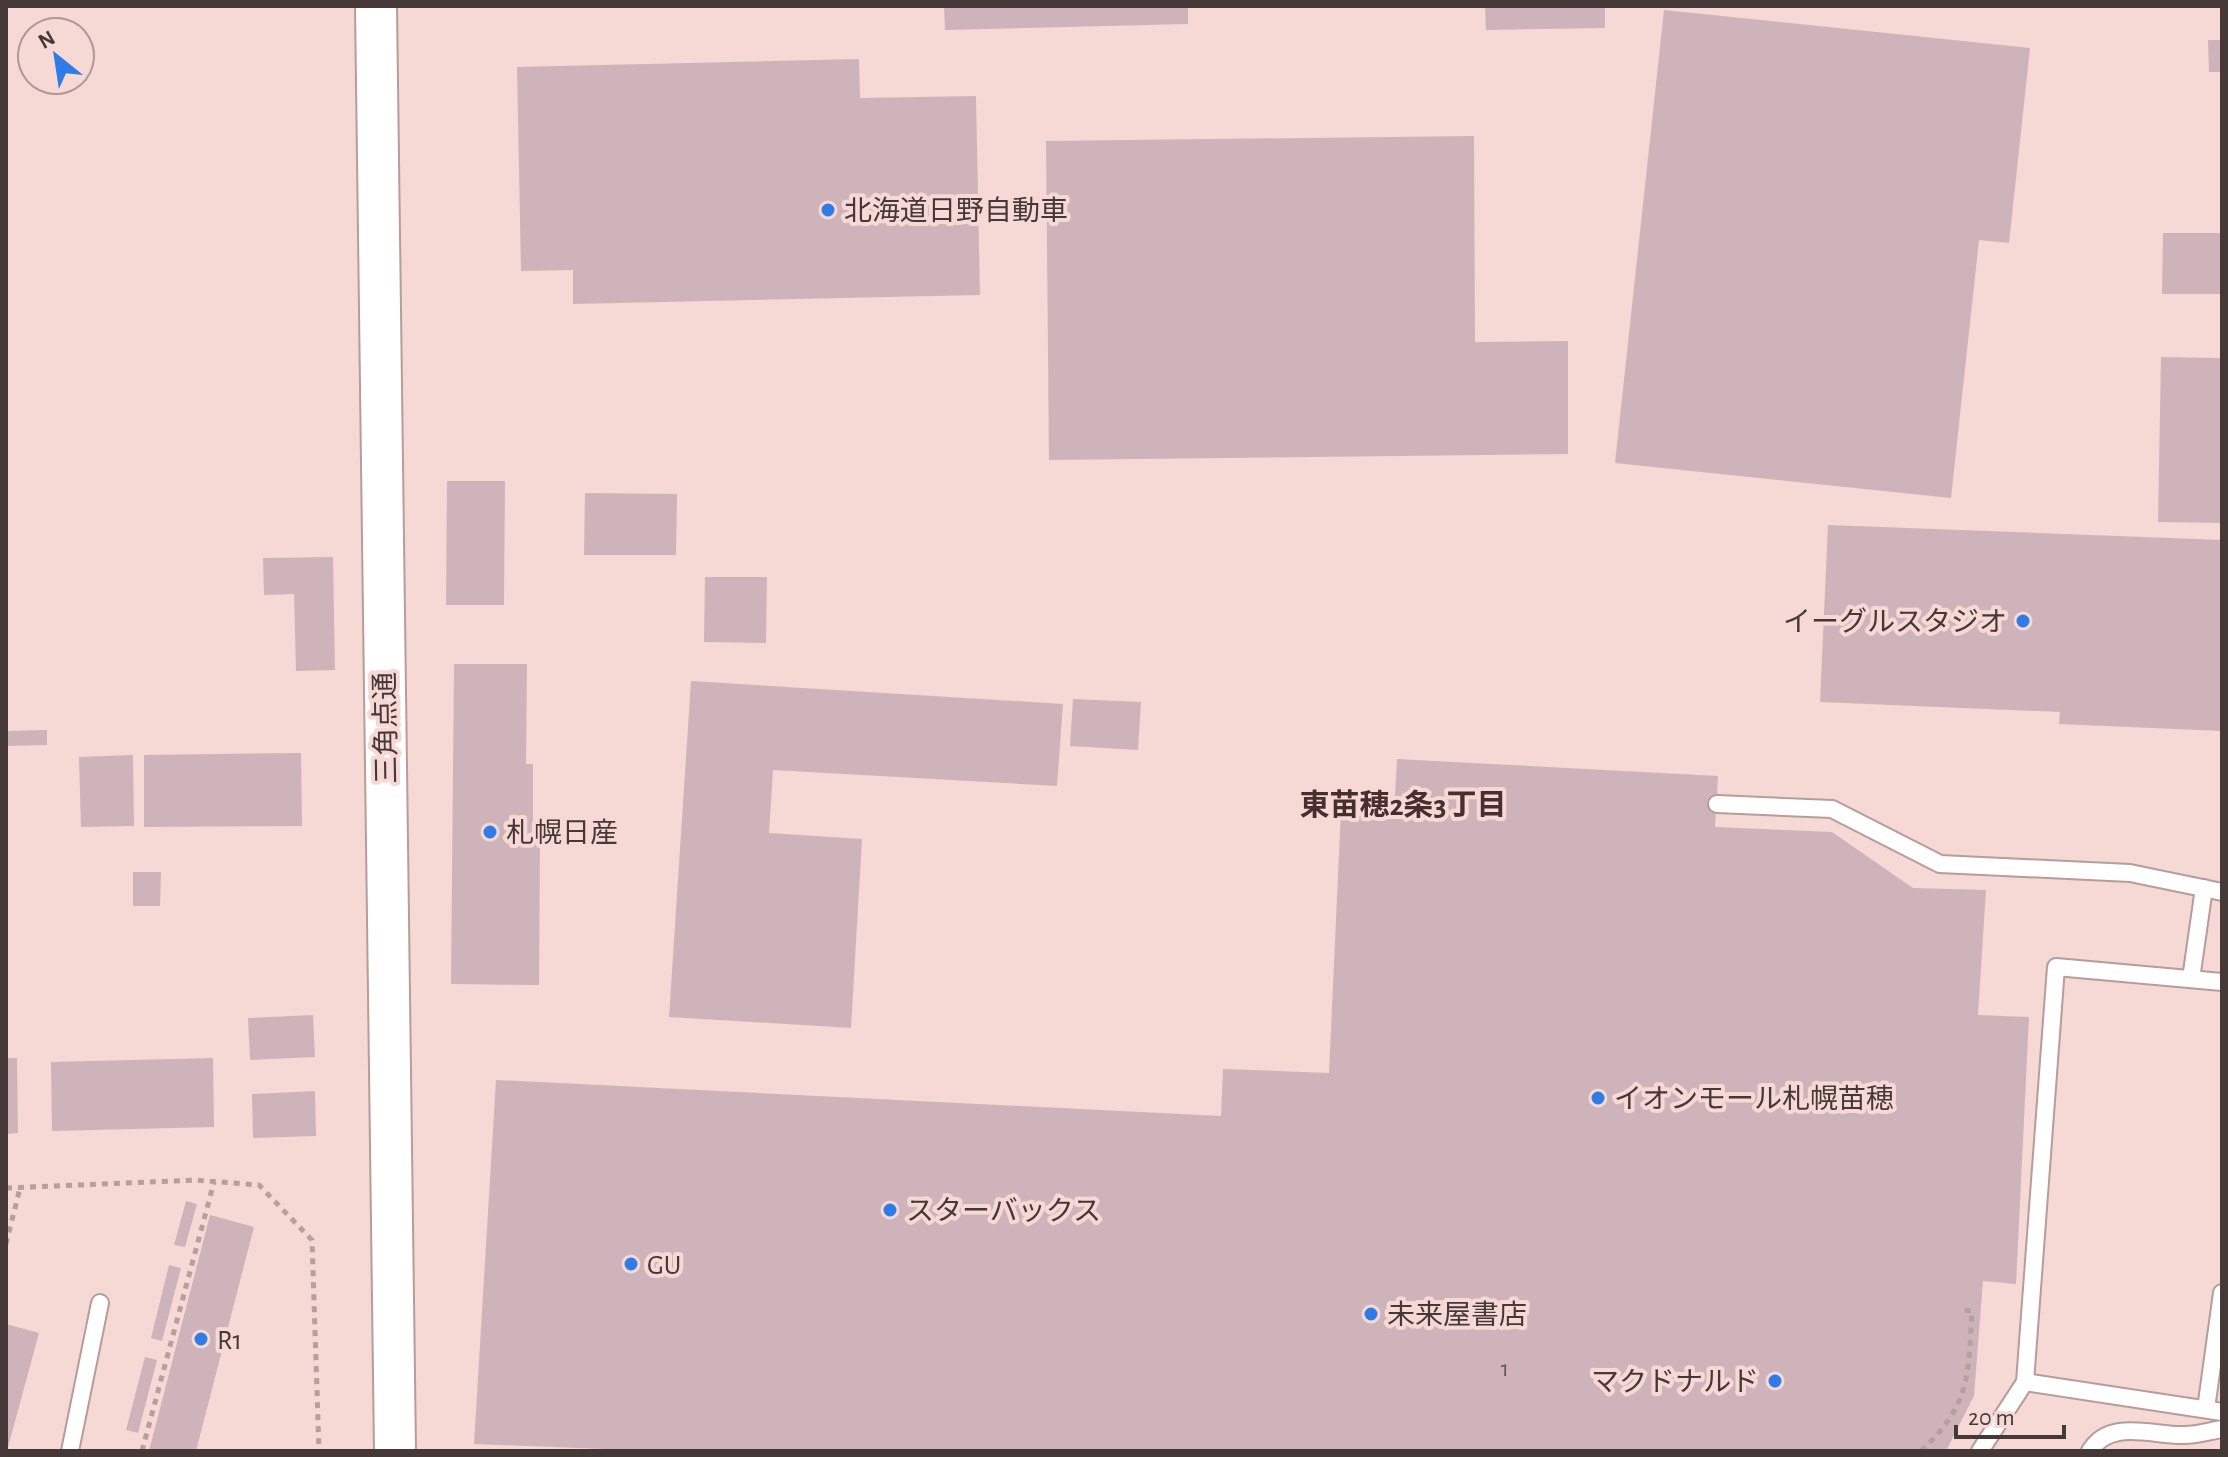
<svg xmlns="http://www.w3.org/2000/svg" width="2228" height="1457" viewBox="0 0 2228 1457" font-family="'Alegreya Sans','Noto Sans JP',sans-serif">
	<style>
		.building { fill: #cfb3bb }
		.lines { fill: none; stroke-linecap: round; stroke-linejoin: round }
		.service-casing { stroke: #b89c9a; stroke-width: 20 }
		.tertiary-casing { stroke: #b89c9a; stroke-width: 44 }
		.path { stroke: #b69f9c; stroke-width: 5; stroke-dasharray: 6 6; stroke-linecap: butt }
		.service { stroke: #fff; stroke-width: 16 }
		.tertiary { stroke: #fff; stroke-width: 40 }
		.poi-dot { fill: #2f7be7; stroke: #f6d8d5; stroke-width: 3 }
		.labels { text-anchor: middle; stroke-width: 8; stroke-linejoin: round; paint-order: stroke }
		.number-label { font-size: 24px; fill: #685859 }
		.poi-label { font-size: 28px; fill: #453938; stroke: #f6d8d5; text-anchor: start }
		.street-label { font-size: 28px; fill: #453938; stroke: #f6d8d5 }
		.neighbourhood-label { font-size: 30px; font-weight: bold; fill: #462f2e; stroke: #f6d8d5 }
	</style>
	<rect width="100%" height="100%" fill="#f6d8d5"/>
	<path class="building" d="M944 6H1188V24L945 30Z
		M1485 6H1605V28L1486 30Z
		M1664 10 2030 48 2009 243 1979 240 1951 498 1615 463Z
		M2208 40H2222V72H2209Z
		M859 59 860 98 976 96 980 295 573 304V270L521 271 517 67Z
		M1474 136 1475 342 1568 341V454L1049 460 1046 141Z
		M2163 233H2222V294H2162Z
		M2161 357 2222 358V523L2158 522Z
		M447 481H505L504 605H446Z
		M585 493 677 494 676 555H584Z
		M1828 525 2222 540V731L2059 724 2060 712 1820 702Z
		M333 557 335 670 296 671 294 594 264 595 263 558Z
		M705 577H767L766 643 704 642Z
		M454 664H527L526 764H533V839H540L539 985 451 984Z
		M691 681 1063 704 1057 786 773 770 769 833 862 839 851 1028 669 1017Z
		M1073 699 1141 702 1138 750 1070 746Z
		M47 730V745L6 746V731Z
		M301 753 302 826 144 827V755Z
		M133 755 134 826 81 827 79 757Z
		M1397 759 1718 776 1715 827 1832 832 1913 888 1986 890 1978 1015 2029 1017 2016 1284 1983 1281 1974 1396 1946 1451H655L474 1444 496 1080 1221 1116 1223 1069 1329 1073 1341 810 1394 812Z
		M133 872H161L160 906H133Z
		M313 1015 315 1057 250 1060 248 1018Z
		M6 1058H17L18 1133 6 1134Z
		M213 1058 214 1127 52 1131 51 1062Z
		M315 1091 316 1136 253 1138 252 1094Z
		M186 1201 197 1204 185 1247 174 1245Z
		M210 1215 254 1227 196 1451H149Z
		M169 1265 181 1268 162 1341 151 1338Z
		M6 1324 39 1333 7 1451H6Z
		M145 1357 157 1360 138 1433 126 1430Z"/>
	<g class="lines">
		<g class="service-casing">
			<path id="service" d="M1717 804 1832 809 1940 864 2130 873 2222 892
				M2191 979 2204 888
				M2025 1382 2222 1412
				M2206 1409 2222 1293
				M70 1451 100 1303
				M1980 1451 2025 1382 2056 967 2222 982
				M2090 1451C2110 1418 2153 1436 2184 1435 2197 1435 2210 1431 2222 1429"/>
		</g>
		<g class="tertiary-casing">
			<path id="tertiary" d="M376 6 395 1451"/>
		</g>
		<path class="path" d="M6 1188 195 1180 259 1185 312 1240 319 1451
			M6 1244 20 1188
			M142 1451 214 1182
			M1921 1451C1971 1404 1968 1376 1972 1311L1961 1310"/>
		<use href="#service" class="service"/>
		<use href="#tertiary" class="tertiary"/>
	</g>
	<g class="poi-dot">
		<circle cx="828" cy="210" r="8"/>
		<circle cx="2023" cy="621" r="8"/>
		<circle cx="490" cy="832" r="8"/>
		<circle cx="1598" cy="1098" r="8"/>
		<circle cx="890" cy="1210" r="8"/>
		<circle cx="631" cy="1264" r="8"/>
		<circle cx="1371" cy="1314" r="8"/>
		<circle cx="201" cy="1339" r="8"/>
		<circle cx="1775" cy="1381" r="8"/>
	</g>
	<g class="labels">
		<g class="number-label">
			<text x="1505" y="1376">1</text>
		</g>
		<g class="poi-label">
			<text x="844" y="220">北海道日野自動車</text>
			<text x="2007" y="631" text-anchor="end">イーグルスタジオ</text>
			<text x="506" y="842">札幌日産</text>
			<text x="1614" y="1108">イオンモール札幌苗穂</text>
			<text x="906" y="1220">スターバックス</text>
			<text x="647" y="1274">GU</text>
			<text x="1387" y="1324">未来屋書店</text>
			<text x="217" y="1349">R1</text>
			<text x="1759" y="1391" text-anchor="end">マクドナルド</text>
		</g>
		<g class="street-label">
			<text transform="translate(385 728) rotate(-91)" y="10">三角点通</text>
		</g>
		<g class="neighbourhood-label">
			<text x="1403" y="815">東苗穂2条3丁目</text>
		</g>
	</g>
	<rect width="2228" height="1457" fill="none" stroke="#453938" stroke-width="16"/>
	<g transform="translate(56 56) rotate(330)"><circle r="38" fill="#f6d8d5" stroke="#af9896" stroke-width="2"/>
	<path d="M0-6L14 30L0 20L-14 30Z" fill="#2f7be7"/>
	<text y="-12" font-size="22" font-weight="bold" text-anchor="middle" fill="#453938">N</text>
	</g>
	<path d="M1956 1425v12h108v-12" fill="none" stroke="#453938" stroke-width="4"/>
	<text x="1968" y="1425" font-size="24" fill="#453938" stroke="#f6d8d5" stroke-width="6" paint-order="stroke">20 m</text>
</svg>
